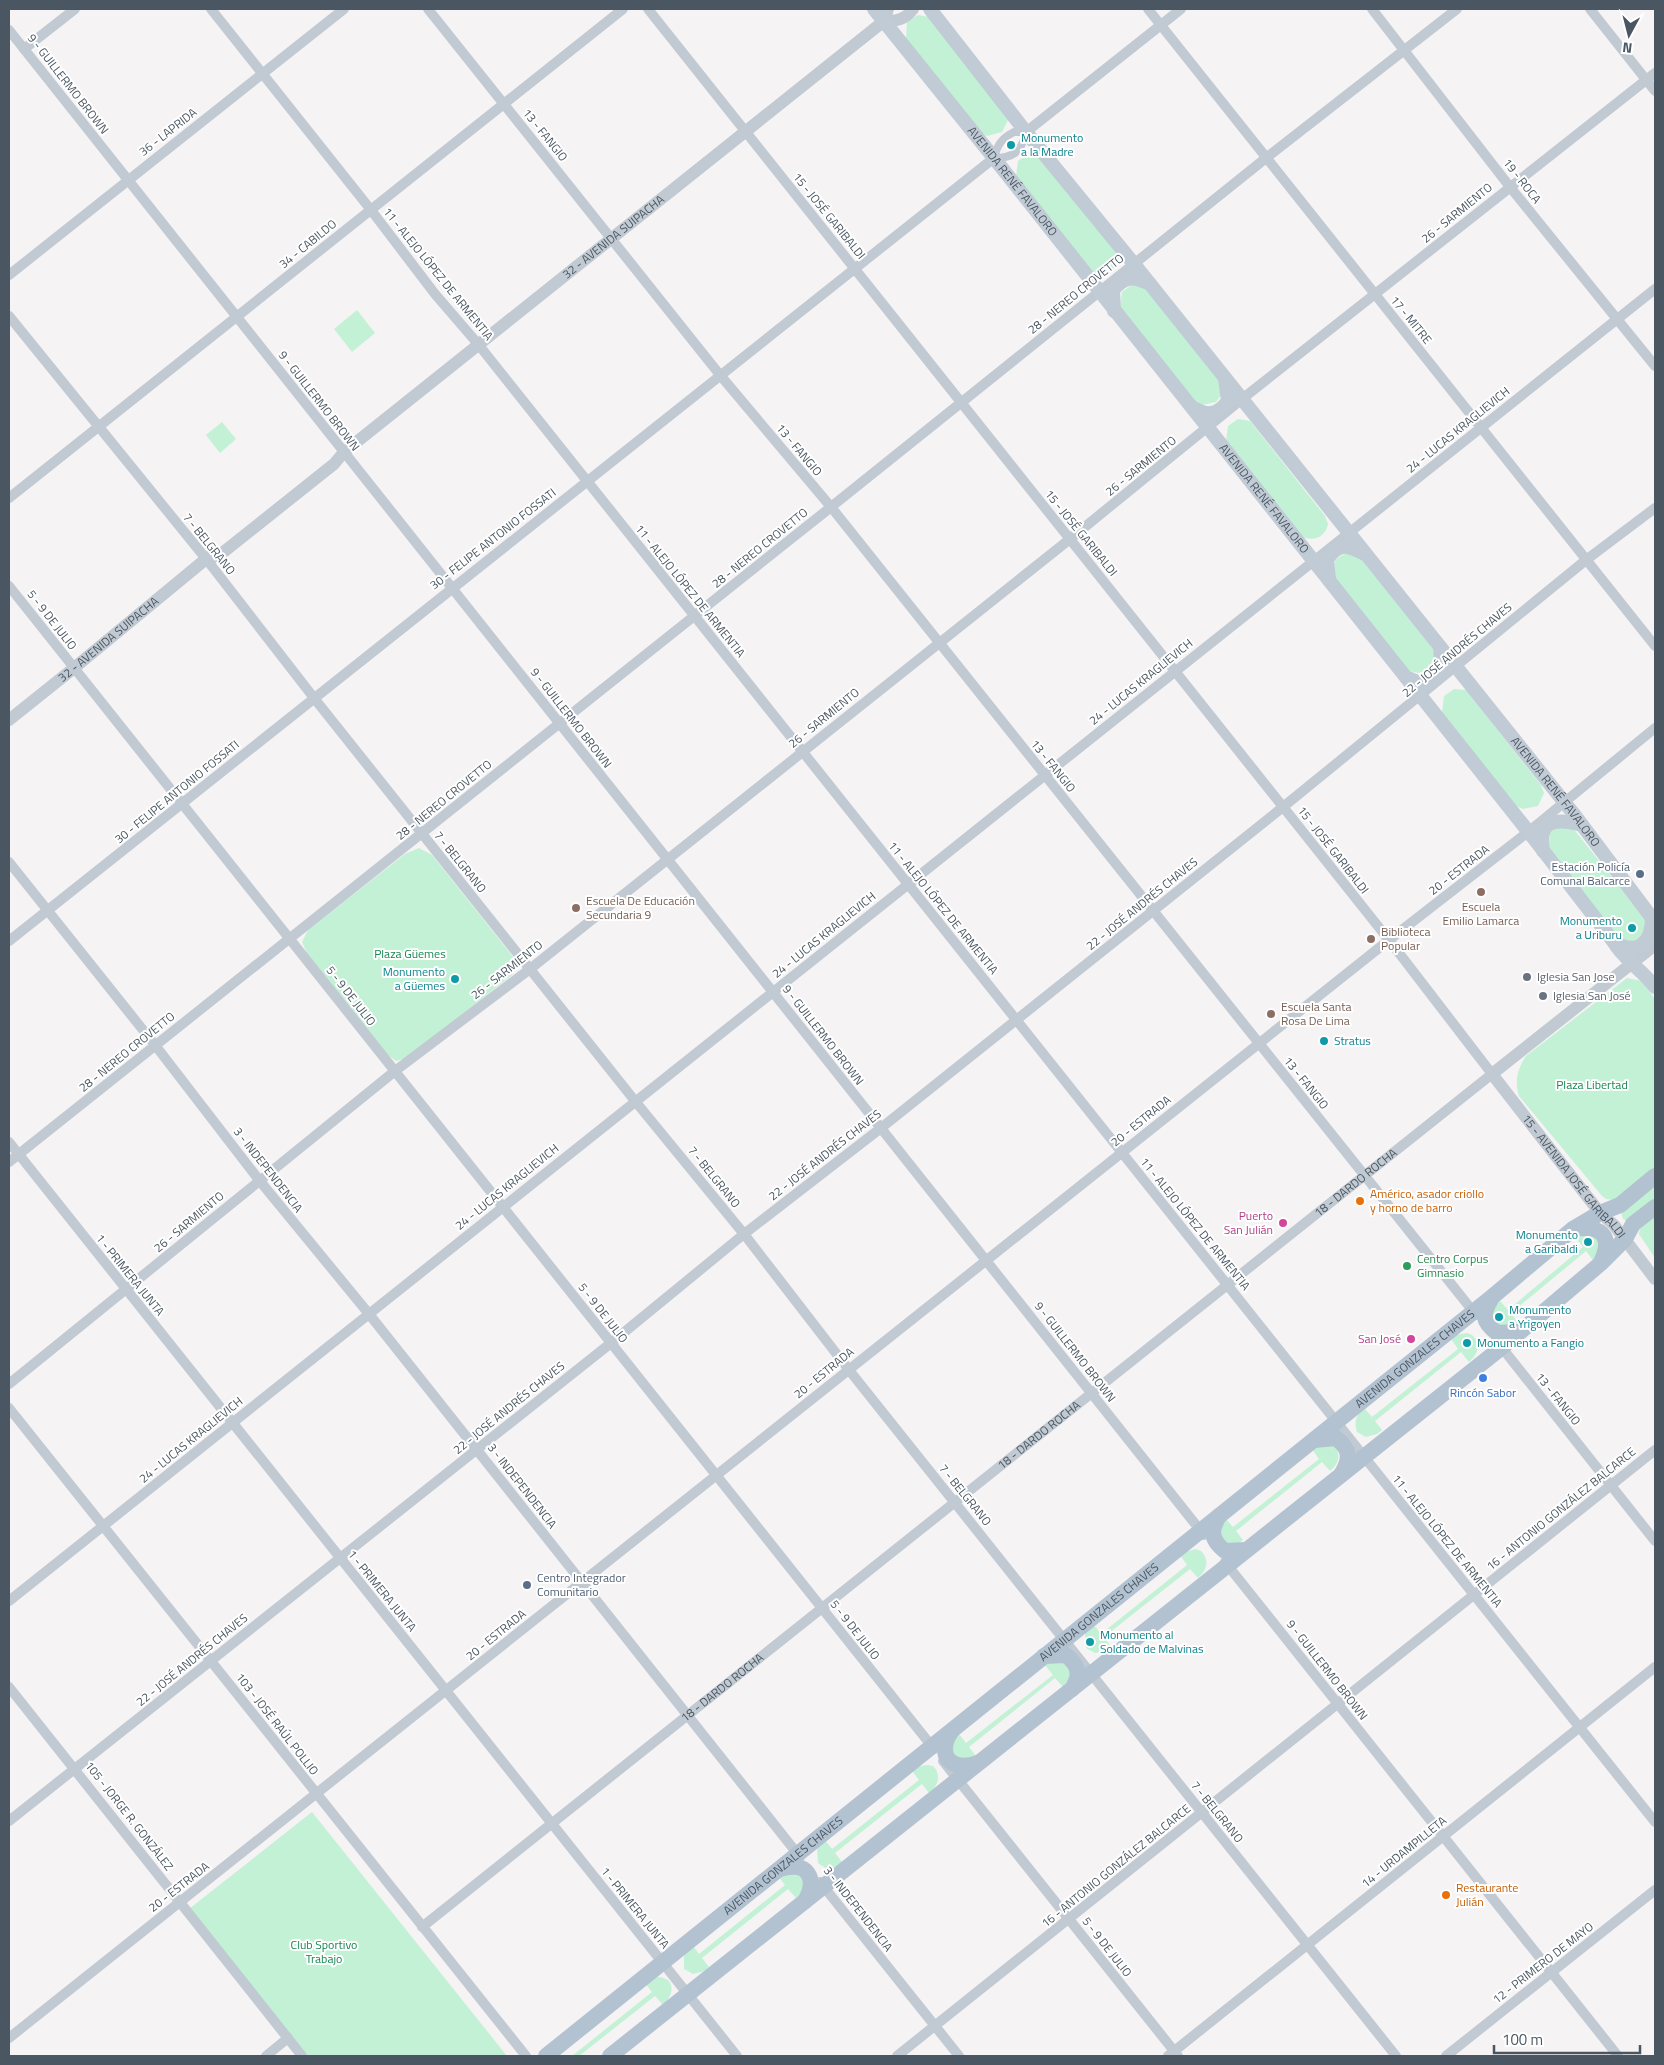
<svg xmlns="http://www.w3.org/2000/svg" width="1664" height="2065" viewBox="0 0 1664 2065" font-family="'Titillium Web',sans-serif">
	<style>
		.green { fill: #c3f1d5 }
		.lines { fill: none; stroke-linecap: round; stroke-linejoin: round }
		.pedestrian { stroke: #c1cad2; stroke-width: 8 }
		.minor { stroke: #c1cad2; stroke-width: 10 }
		.tertiary { stroke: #c1cad2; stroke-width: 12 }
		.secondary { stroke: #c1cbd6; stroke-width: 14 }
		.primary { stroke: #b3c2d1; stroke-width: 16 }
		.culture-dot { fill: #0f9aa8; stroke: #fff; stroke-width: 2 }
		.service-dot { fill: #5c6f8a; stroke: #fff; stroke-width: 2 }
		.education-dot { fill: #8d6e63; stroke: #fff; stroke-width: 2 }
		.worship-dot { fill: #6b7280; stroke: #fff; stroke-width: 2 }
		.food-dot { fill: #e8710a; stroke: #fff; stroke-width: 2 }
		.hotel-dot { fill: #d1479c; stroke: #fff; stroke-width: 2 }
		.leisure-dot { fill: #2e9e5b; stroke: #fff; stroke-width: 2 }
		.shop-dot { fill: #3f7fe0; stroke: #fff; stroke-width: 2 }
		.labels { text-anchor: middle; stroke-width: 4; stroke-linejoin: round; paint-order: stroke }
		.street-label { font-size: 12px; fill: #4a5661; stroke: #fff }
		.culture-label { font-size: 12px; fill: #0d838f; stroke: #fff; text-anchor: start }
		.service-label { font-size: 12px; fill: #4e5e75; stroke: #fff; text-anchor: end }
		.education-label { font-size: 12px; fill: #785e54; stroke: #fff; text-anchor: start }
		.park-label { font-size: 12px; fill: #17864f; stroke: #fff }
		.worship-label { font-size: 12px; fill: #5b616d; stroke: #fff; text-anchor: start }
		.food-label { font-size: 12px; fill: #c56008; stroke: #fff; text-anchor: start }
		.hotel-label { font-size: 12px; fill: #b23c85; stroke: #fff; text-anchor: end }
		.leisure-label { font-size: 12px; fill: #27864d; stroke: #fff; text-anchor: start }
		.shop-label { font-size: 12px; fill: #366cbe; stroke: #fff }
	</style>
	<rect width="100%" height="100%" fill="#f5f3f3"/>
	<path class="green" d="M918 15 930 17 1008 120 1002 132 987 136 980 132 906 38 907 22Z
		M1028 154 1040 156 1115 251 1119 259 1112 271 1097 274 1090 271 1016 177 1018 161Z
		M1133 284 1144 286 1220 381 1221 395 1216 402 1202 405 1195 401 1120 307 1122 292Z
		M357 310 375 333 352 352 334 329Z
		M1238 419 1250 421 1325 516 1328 524C1325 538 1313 542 1300 536L1226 442 1228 426Z
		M222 422 236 439 220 453 206 435Z
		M1346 553 1358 555 1433 649 1436 657C1432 672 1421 676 1408 670L1334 576 1335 560Z
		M1454 689 1466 690 1541 785 1544 793 1538 806 1523 809 1516 806 1442 712 1444 696Z
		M1572 827 1648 922 1643 936 1632 942 1620 940 1548 849 1550 833 1555 828Z
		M419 848 432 855 514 958 516 967 512 975 407 1058 396 1061 388 1055 307 953 302 942 308 930 405 854Z
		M1627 978 1642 981 1655 999V1171L1614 1200 1606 1199 1602 1196 1519 1096C1514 1081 1518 1068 1526 1056Z
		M1655 1182V1202L1627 1221 1623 1219 1621 1212Z
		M1655 1212V1258L1639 1234 1640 1227Z
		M1586 1232 1602 1241 1593 1260 1586 1251 1511 1313 1518 1323 1513 1327 1493 1324C1492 1314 1491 1308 1500 1301L1508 1310 1583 1247 1576 1238Z
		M1467 1333 1472 1335C1482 1344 1478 1354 1469 1362L1461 1352 1375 1421 1382 1430 1377 1434 1366 1437 1357 1432C1354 1422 1356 1415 1364 1408L1372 1417 1458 1349 1451 1339 1456 1335Z
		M1328 1443 1336 1447C1341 1458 1338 1464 1330 1471L1322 1462 1236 1531 1243 1540 1238 1544 1227 1547 1217 1527 1225 1518 1233 1527 1319 1459 1312 1449Z
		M1196 1549 1201 1551C1210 1560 1207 1570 1198 1578L1190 1569 1104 1637 1111 1647 1106 1651 1095 1653 1086 1648 1085 1633 1093 1624 1101 1634 1187 1565 1180 1555 1185 1552Z
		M1061 1659 1072 1675 1063 1687 1055 1678 969 1747 976 1756 955 1761 951 1742 959 1734 966 1743 1053 1675 1045 1665 1050 1661Z
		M927 1765 933 1766C942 1775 938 1786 929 1793L922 1784 835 1853 842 1862 838 1866 827 1869 818 1863 817 1848 825 1840 832 1849 919 1780 912 1771 916 1767Z
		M312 1812 507 2056H307L189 1909Z
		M789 1870 805 1880 801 1894 796 1898 788 1889 702 1958 709 1967 705 1971 693 1974 684 1969V1953L692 1945 699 1954 785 1885 778 1876Z
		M655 1977C676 1976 675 1994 663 2005L655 1996 579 2056H572L652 1992 645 1983Z"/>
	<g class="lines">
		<path class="pedestrian" d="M1014 132H1026C1022 151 1014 158 994 158 997 145 1002 138 1014 132Z"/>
		<g class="minor">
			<path d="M211 9 371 210 435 294 478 344 1655 1822"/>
			<path d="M428 9 720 375 831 507 1476 1315"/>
			<path d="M1148 9 1655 646"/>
			<path d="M1372 9 1510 187 1655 366"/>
			<path d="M1590 9 1655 91"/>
			<path d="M9 30 1204 1535"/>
			<path d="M24 49 75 9"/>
			<path d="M1026 132 1181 9"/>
			<path d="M9 275 344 9"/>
			<path d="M9 316 207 560 314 698 635 1101 744 1234 849 1370 1396 2056"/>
			<path d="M9 498 623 9"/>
			<path d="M9 586 934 1749"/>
			<path d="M9 862 155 1045 259 1180 369 1314 800 1857"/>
			<path d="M9 941 994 158"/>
			<path d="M9 1142 737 2056"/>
			<path d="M9 1162 831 507 1266 158 1457 9"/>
			<path d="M1499 1344 1655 1541"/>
			<path d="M9 1384 395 1071 530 969 1070 539 1242 399 1655 73"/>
			<path d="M9 1408 526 2056"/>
			<path d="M1225 1562 1618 2056"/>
			<path d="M9 1601 1655 289"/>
			<path d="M9 1687 302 2056"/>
			<path d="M943 1761 1178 2056"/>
			<path d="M9 1821 611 1343 744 1234 881 1128 1283 807 1586 560 1655 508"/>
			<path d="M820 1882 959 2056"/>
			<path id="s1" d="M422 1927 1492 1074 1389 940 648 9"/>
			<path d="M9 2038 1389 940 1528 832 1655 728"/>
			<path d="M266 2056 288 2038"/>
			<path d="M897 2056 1655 1450"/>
			<path d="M1168 2056 1655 1667"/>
			<path d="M1446 2056 1655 1890"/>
		</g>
		<g class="tertiary">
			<path d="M884 21 888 9"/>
			<path id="s2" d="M207 560 221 554 334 464 344 452 884 21C896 21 905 20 913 9"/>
			<path id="s3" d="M9 720 74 668 212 554"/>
			<path id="s4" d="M1655 945 1492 1074 1600 1213 1614 1225 1655 1279"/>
		</g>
		<g class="secondary">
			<path id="s5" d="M874 9 994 158 1535 840 1613 941C1624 960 1642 970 1655 987"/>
			<path id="s6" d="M930 9 1026 132 1134 264 1573 813 1655 922"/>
			<path d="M1114 311 1113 290C1125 276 1133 276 1150 284"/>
			<path d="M1192 407C1208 416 1216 416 1228 401L1225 378"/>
			<path d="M1329 580 1327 559C1340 542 1347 545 1365 554"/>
			<path d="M1406 677C1436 692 1443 675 1440 647"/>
			<path d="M1543 851C1537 819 1557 818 1582 825"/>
			<path d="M1613 941C1637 957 1652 943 1652 917"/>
		</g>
		<g class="primary">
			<path d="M1574 1229C1600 1225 1614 1235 1601 1262"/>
			<path d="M1491 1299C1482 1315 1482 1321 1497 1333L1519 1332"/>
			<path d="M1314 1440 1336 1438C1350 1449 1351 1458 1342 1473"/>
			<path d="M1219 1516C1210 1531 1211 1540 1225 1551L1246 1550"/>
			<path d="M1044 1656 1066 1655C1079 1666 1081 1675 1072 1689"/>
			<path d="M951 1732C943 1743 941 1761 958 1765 965 1767 972 1765 978 1763"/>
			<path d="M780 1869C806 1860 819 1878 805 1901"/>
			<path id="s7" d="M546 2056 1492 1297 1573 1229 1600 1213 1620 1205 1655 1176"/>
			<path d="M610 2056 1501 1348 1600 1264 1625 1239 1633 1224 1655 1207"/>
		</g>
	</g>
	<g class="culture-dot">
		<circle cx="1011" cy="145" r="5"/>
		<circle cx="1632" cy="928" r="5"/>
		<circle cx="455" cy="979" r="5"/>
		<circle cx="1324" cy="1041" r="5"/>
		<circle cx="1588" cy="1242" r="5"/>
		<circle cx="1499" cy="1317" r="5"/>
		<circle cx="1467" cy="1343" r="5"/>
		<circle cx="1090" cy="1642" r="5"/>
	</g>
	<g class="service-dot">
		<circle cx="1640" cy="874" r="5"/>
		<circle cx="527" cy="1585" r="5"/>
	</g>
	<g class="education-dot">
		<circle cx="1481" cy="892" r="5"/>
		<circle cx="576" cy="908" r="5"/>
		<circle cx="1371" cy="939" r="5"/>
		<circle cx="1271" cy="1014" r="5"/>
	</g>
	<g class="worship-dot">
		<circle cx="1527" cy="977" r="5"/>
		<circle cx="1543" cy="996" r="5"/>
	</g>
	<g class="food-dot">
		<circle cx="1360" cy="1201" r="5"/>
		<circle cx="1446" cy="1895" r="5"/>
	</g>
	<g class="hotel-dot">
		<circle cx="1283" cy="1223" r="5"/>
		<circle cx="1411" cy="1339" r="5"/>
	</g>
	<circle class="leisure-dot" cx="1407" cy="1266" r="5"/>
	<circle class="shop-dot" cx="1483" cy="1378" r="5"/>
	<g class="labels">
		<g class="street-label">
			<text transform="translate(68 84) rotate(52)" y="4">9 - GUILLERMO BROWN</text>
			<text transform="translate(168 132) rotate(-38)" y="4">36 - LAPRIDA</text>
			<text transform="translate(545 135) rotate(51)" y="4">13 - FANGIO</text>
			<text dy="4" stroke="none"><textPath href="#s5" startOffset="221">AVENIDA RENÉ FAVALORO</textPath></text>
			<text transform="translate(1522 181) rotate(52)" y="4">19 - ROCA</text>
			<text transform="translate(1457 213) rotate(-39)" y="4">26 - SARMIENTO</text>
			<text transform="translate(829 216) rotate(51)" y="4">15 - JOSÉ GARIBALDI</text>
			<text dy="4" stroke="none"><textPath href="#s2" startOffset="520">32 - AVENIDA SUIPACHA</textPath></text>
			<text transform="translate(308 244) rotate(-39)" y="4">34 - CABILDO</text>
			<text transform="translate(438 274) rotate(51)" y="4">11 - ALEJO LÓPEZ DE ARMENTIA</text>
			<text transform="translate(1076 294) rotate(-39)" y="4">28 - NEREO CROVETTO</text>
			<text transform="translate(1411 320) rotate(51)" y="4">17 - MITRE</text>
			<text transform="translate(319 401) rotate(52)" y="4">9 - GUILLERMO BROWN</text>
			<text transform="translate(1458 430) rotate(-39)" y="4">24 - LUCAS KRAGLIEVICH</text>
			<text transform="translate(799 450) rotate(50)" y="4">13 - FANGIO</text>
			<text transform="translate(1141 466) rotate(-39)" y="4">26 - SARMIENTO</text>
			<text dy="4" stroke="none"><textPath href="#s5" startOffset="626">AVENIDA RENÉ FAVALORO</textPath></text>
			<text transform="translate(1081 533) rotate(51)" y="4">15 - JOSÉ GARIBALDI</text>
			<text transform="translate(493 539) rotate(-38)" y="4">30 - FELIPE ANTONIO FOSSATI</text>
			<text transform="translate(209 544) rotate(51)" y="4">7 - BELGRANO</text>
			<text transform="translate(760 548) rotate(-39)" y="4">28 - NEREO CROVETTO</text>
			<text transform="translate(690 591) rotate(51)" y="4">11 - ALEJO LÓPEZ DE ARMENTIA</text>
			<text transform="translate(52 620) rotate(52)" y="4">5 - 9 DE JULIO</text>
			<text dy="4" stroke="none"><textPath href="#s3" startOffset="128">32 - AVENIDA SUIPACHA</textPath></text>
			<text transform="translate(1457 650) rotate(-40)" y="4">22 - JOSÉ ANDRÉS CHAVES</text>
			<text transform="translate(1141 682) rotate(-39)" y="4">24 - LUCAS KRAGLIEVICH</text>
			<text transform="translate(571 718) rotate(52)" y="4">9 - GUILLERMO BROWN</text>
			<text transform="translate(824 718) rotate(-39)" y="4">26 - SARMIENTO</text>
			<text transform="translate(1053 766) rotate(51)" y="4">13 - FANGIO</text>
			<text transform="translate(177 792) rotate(-39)" y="4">30 - FELIPE ANTONIO FOSSATI</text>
			<text dy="4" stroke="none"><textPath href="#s6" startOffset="1002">AVENIDA RENÉ FAVALORO</textPath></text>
			<text transform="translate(444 800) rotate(-39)" y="4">28 - NEREO CROVETTO</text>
			<text transform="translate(1333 850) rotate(52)" y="4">15 - JOSÉ GARIBALDI</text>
			<text transform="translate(460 862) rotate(51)" y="4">7 - BELGRANO</text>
			<text transform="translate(1459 870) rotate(-38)" y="4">20 - ESTRADA</text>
			<text transform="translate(1142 904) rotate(-39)" y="4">22 - JOSÉ ANDRÉS CHAVES</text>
			<text transform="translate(943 908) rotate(51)" y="4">11 - ALEJO LÓPEZ DE ARMENTIA</text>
			<text transform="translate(824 935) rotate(-39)" y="4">24 - LUCAS KRAGLIEVICH</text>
			<text transform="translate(507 970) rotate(-38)" y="4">26 - SARMIENTO</text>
			<text transform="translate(351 996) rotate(52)" y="4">5 - 9 DE JULIO</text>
			<text transform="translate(823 1035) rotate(52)" y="4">9 - GUILLERMO BROWN</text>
			<text transform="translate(127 1052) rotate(-39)" y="4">28 - NEREO CROVETTO</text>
			<text transform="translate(1306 1083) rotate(51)" y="4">13 - FANGIO</text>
			<text transform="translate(1141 1121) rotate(-39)" y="4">20 - ESTRADA</text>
			<text transform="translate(825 1155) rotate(-38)" y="4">22 - JOSÉ ANDRÉS CHAVES</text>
			<text transform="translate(268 1170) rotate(52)" y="4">3 - INDEPENDENCIA</text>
			<text dy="4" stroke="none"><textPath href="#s4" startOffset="339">15 - AVENIDA JOSÉ GARIBALDI</textPath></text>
			<text transform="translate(714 1177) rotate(51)" y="4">7 - BELGRANO</text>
			<text dy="4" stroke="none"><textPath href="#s1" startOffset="1194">18 - DARDO ROCHA</textPath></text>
			<text transform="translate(507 1187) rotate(-39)" y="4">24 - LUCAS KRAGLIEVICH</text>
			<text transform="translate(189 1222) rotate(-40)" y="4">26 - SARMIENTO</text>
			<text transform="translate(1195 1224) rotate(51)" y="4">11 - ALEJO LÓPEZ DE ARMENTIA</text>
			<text transform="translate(130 1275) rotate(51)" y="4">1 - PRIMERA JUNTA</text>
			<text transform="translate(603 1313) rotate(52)" y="4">5 - 9 DE JULIO</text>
			<text transform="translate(1075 1352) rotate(52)" y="4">9 - GUILLERMO BROWN</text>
			<text dy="4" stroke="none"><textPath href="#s7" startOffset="1114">AVENIDA GONZALES CHAVES</textPath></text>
			<text transform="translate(824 1373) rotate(-39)" y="4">20 - ESTRADA</text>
			<text transform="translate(1558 1399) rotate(51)" y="4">13 - FANGIO</text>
			<text transform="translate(509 1408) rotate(-39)" y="4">22 - JOSÉ ANDRÉS CHAVES</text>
			<text dy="4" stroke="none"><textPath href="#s1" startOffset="789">18 - DARDO ROCHA</textPath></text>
			<text transform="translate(191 1440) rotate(-39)" y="4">24 - LUCAS KRAGLIEVICH</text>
			<text transform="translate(522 1486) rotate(52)" y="4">3 - INDEPENDENCIA</text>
			<text transform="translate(965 1495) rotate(51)" y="4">7 - BELGRANO</text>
			<text transform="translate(1561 1509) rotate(-39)" y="4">16 - ANTONIO GONZÁLEZ BALCARCE</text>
			<text transform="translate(1447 1541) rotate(51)" y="4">11 - ALEJO LÓPEZ DE ARMENTIA</text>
			<text transform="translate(382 1591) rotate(51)" y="4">1 - PRIMERA JUNTA</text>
			<text dy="4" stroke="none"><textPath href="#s7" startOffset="709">AVENIDA GONZALES CHAVES</textPath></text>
			<text transform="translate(855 1630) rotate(52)" y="4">5 - 9 DE JULIO</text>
			<text transform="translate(496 1635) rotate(-39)" y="4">20 - ESTRADA</text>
			<text transform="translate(192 1660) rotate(-39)" y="4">22 - JOSÉ ANDRÉS CHAVES</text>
			<text transform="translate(1327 1670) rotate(52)" y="4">9 - GUILLERMO BROWN</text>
			<text dy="4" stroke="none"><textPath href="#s1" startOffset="384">18 - DARDO ROCHA</textPath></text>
			<text transform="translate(277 1724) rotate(52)" y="4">103 - JOSÉ RAÚL POLLIO</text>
			<text transform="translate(1217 1812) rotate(51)" y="4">7 - BELGRANO</text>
			<text transform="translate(129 1816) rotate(52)" y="4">105 - JORGE R. GONZÁLEZ</text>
			<text transform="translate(1404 1852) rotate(-39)" y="4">14 - URDAMPILLETA</text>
			<text dy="4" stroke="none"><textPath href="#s7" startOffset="304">AVENIDA GONZALES CHAVES</textPath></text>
			<text transform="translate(1116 1866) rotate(-39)" y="4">16 - ANTONIO GONZÁLEZ BALCARCE</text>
			<text transform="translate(179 1887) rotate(-38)" y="4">20 - ESTRADA</text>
			<text transform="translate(635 1908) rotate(51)" y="4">1 - PRIMERA JUNTA</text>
			<text transform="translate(858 1909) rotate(52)" y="4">3 - INDEPENDENCIA</text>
			<text transform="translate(1107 1947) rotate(52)" y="4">5 - 9 DE JULIO</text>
			<text transform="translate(1543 1963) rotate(-38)" y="4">12 - PRIMERO DE MAYO</text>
		</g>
		<g class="culture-label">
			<text x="1021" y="142">Monumento<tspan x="1021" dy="14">a la Madre</tspan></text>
			<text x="1622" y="925" text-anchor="end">Monumento<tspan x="1622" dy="14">a Uriburu</tspan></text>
			<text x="445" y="976" text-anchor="end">Monumento<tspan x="445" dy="14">a Güemes</tspan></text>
			<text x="1334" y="1045">Stratus</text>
			<text x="1578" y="1239" text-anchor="end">Monumento<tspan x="1578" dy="14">a Garibaldi</tspan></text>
			<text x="1509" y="1314">Monumento<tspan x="1509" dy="14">a Yrigoyen</tspan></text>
			<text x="1477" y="1347">Monumento a Fangio</text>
			<text x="1100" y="1639">Monumento al<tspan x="1100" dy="14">Soldado de Malvinas</tspan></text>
		</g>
		<g class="service-label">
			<text x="1630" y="871">Estación Policía<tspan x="1630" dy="14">Comunal Balcarce</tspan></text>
			<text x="537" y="1582" text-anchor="start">Centro Integrador<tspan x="537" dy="14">Comunitario</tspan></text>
		</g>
		<g class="education-label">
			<text x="586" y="905">Escuela De Educación<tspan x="586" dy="14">Secundaria 9</tspan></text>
			<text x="1481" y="911" text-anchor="middle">Escuela<tspan x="1481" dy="14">Emilio Lamarca</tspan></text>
			<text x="1381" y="936">Biblioteca<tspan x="1381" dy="14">Popular</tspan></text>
			<text x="1281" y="1011">Escuela Santa<tspan x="1281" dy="14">Rosa De Lima</tspan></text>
		</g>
		<g class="park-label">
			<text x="410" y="958">Plaza Güemes</text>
			<text x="1592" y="1089">Plaza Libertad</text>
			<text x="324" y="1949">Club Sportivo<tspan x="324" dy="14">Trabajo</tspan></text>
		</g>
		<g class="worship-label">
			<text x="1537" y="981">Iglesia San Jose</text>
			<text x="1553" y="1000">Iglesia San José</text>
		</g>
		<g class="food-label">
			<text x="1370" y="1198">Américo, asador criollo<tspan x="1370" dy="14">y horno de barro</tspan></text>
			<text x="1456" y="1892">Restaurante<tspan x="1456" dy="14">Julián</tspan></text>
		</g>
		<g class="hotel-label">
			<text x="1273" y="1220">Puerto<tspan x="1273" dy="14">San Julián</tspan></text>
			<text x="1401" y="1343">San José</text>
		</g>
		<g class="leisure-label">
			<text x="1417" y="1263">Centro Corpus<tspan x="1417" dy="14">Gimnasio</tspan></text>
		</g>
		<g class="shop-label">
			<text x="1483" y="1397">Rincón Sabor</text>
		</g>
	</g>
	<rect width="1664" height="2065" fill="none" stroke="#4a5661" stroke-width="20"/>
	<g transform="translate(1629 35) rotate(187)" stroke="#ffffff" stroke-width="4" paint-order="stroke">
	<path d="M0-4L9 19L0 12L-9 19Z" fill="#4a5661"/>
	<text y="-8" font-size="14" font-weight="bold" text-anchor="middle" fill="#4a5661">N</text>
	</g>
	<path d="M1494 2045v8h146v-8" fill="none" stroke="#4a5661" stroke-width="2.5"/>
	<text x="1502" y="2045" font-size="15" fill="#4a5661" stroke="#ffffff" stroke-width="4" paint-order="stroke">100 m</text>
</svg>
